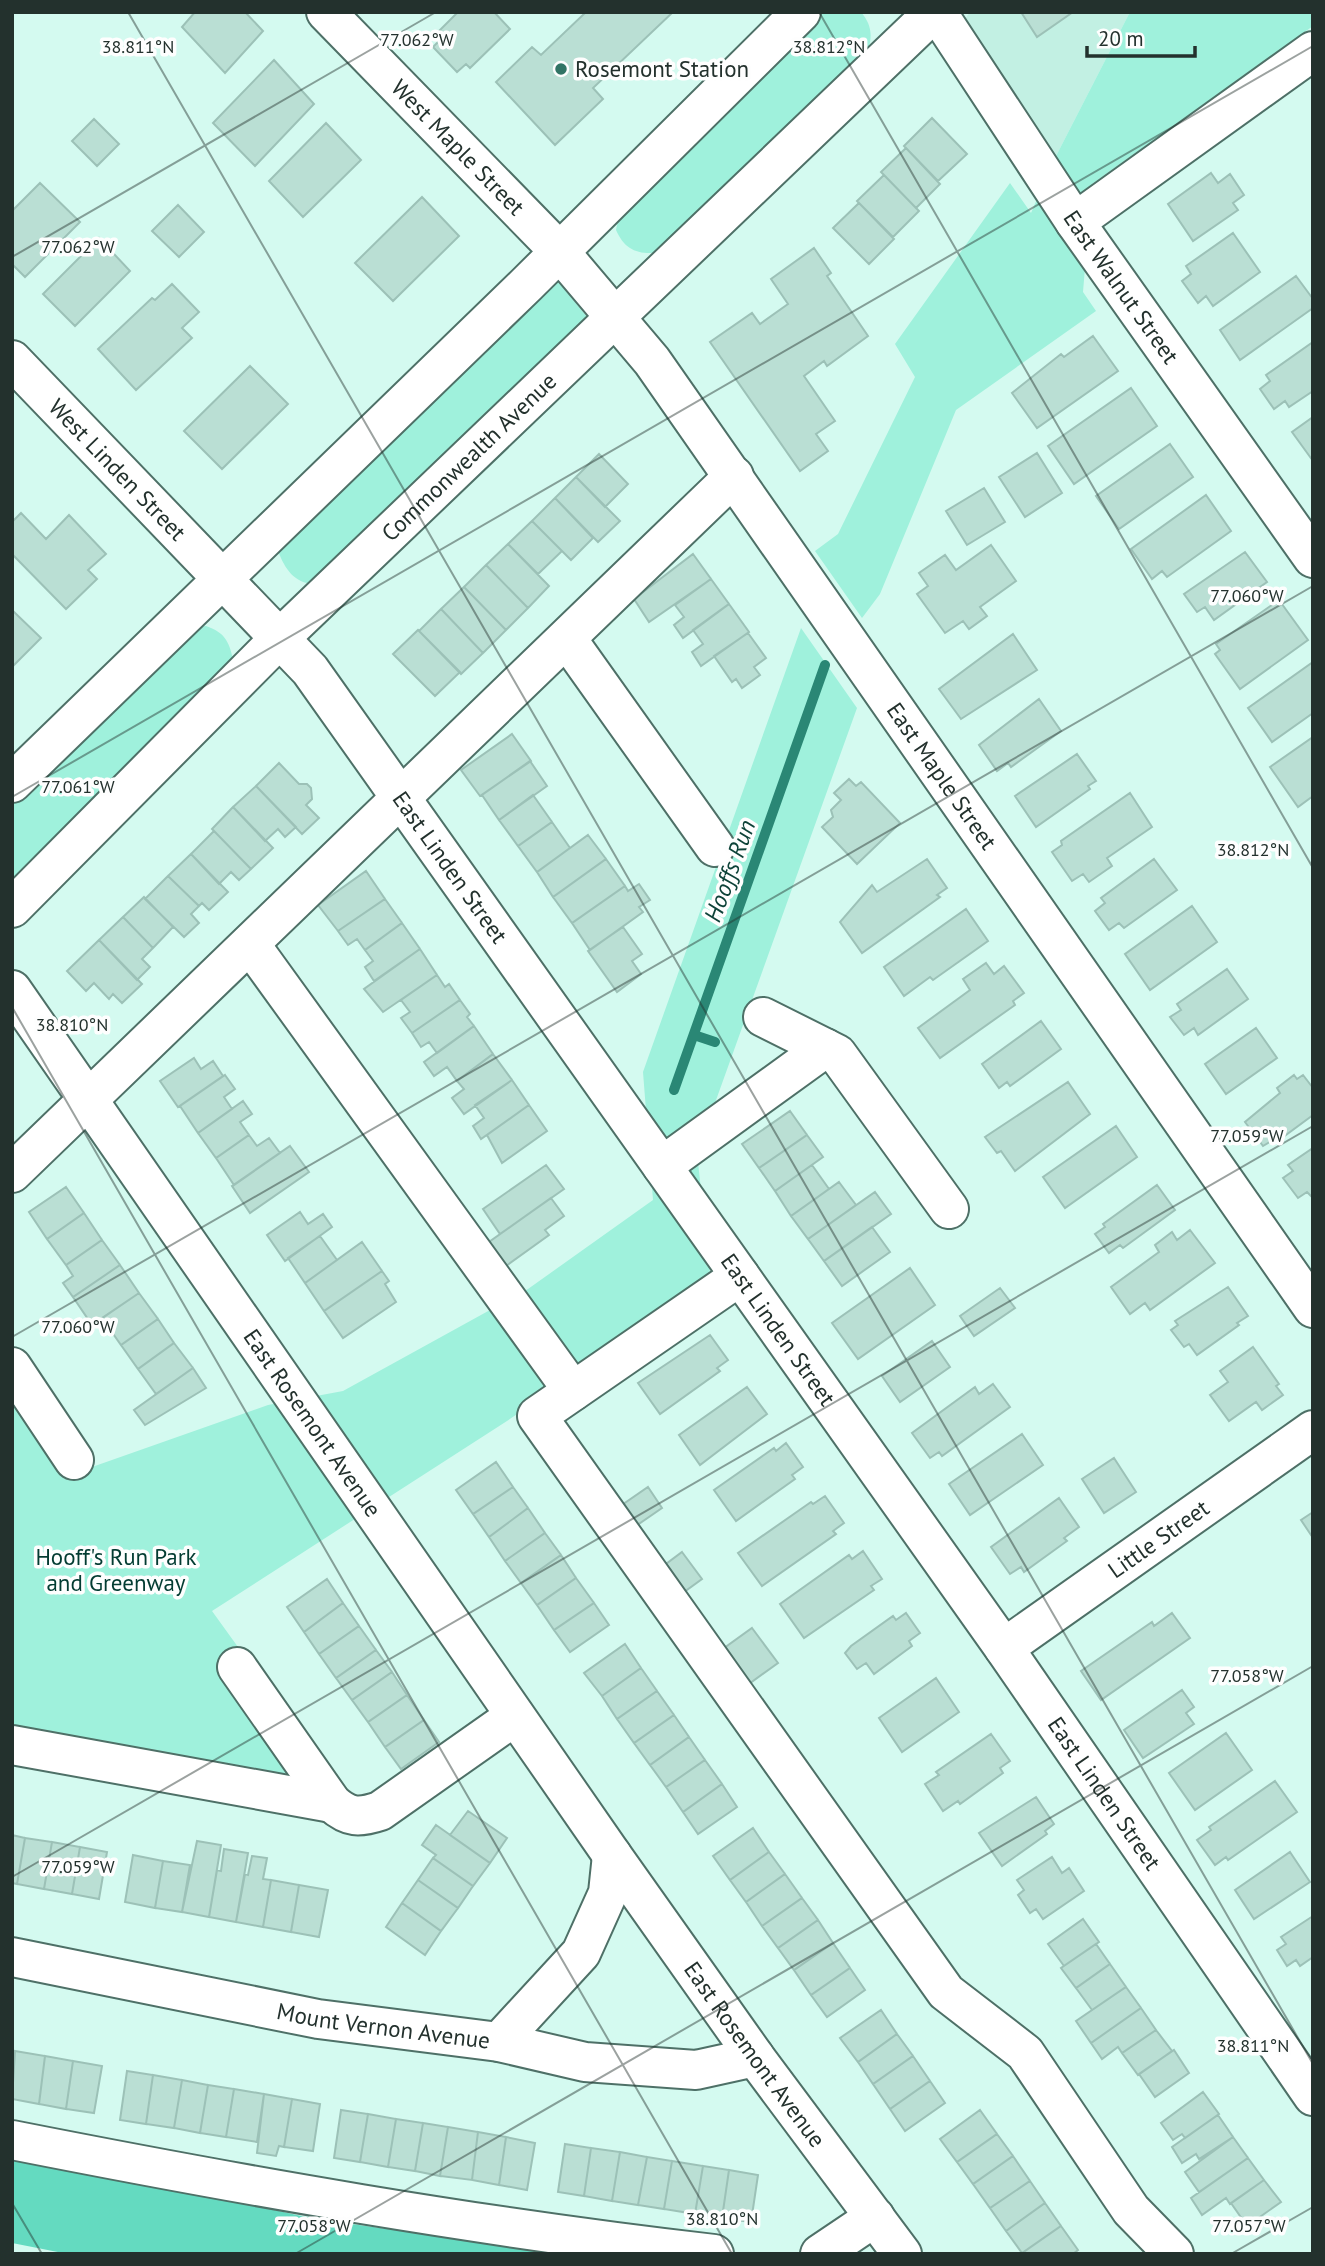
<svg xmlns="http://www.w3.org/2000/svg" width="1325" height="2266" viewBox="0 0 1325 2266" font-family="'PT Sans',sans-serif">
	<style>
		.built { fill: #c2f0e3 }
		.green { fill: #9ff1dc }
		.forest { fill: #64dac0 }
		.lines { fill: none; stroke-linecap: round; stroke-linejoin: round }
		.stream { stroke: #2a8775; stroke-width: 10 }
		.building { fill: #badfd4; stroke: #9cc1b7; stroke-width: 2 }
		.minor-casing { stroke: #4e7067; stroke-width: 42 }
		.minor { stroke: #fff; stroke-width: 38 }
		.ticks { fill: none; stroke: #23312d; stroke-width: 2; stroke-opacity: 0.45 }
		.poi-dot { fill: #317465; stroke: #fefefe; stroke-width: 2.5 }
		.labels { text-anchor: middle; stroke-width: 7; stroke-linejoin: round; paint-order: stroke }
		.poi-label { font-size: 23px; fill: #23312d; stroke: #fefefe; text-anchor: start }
		.street-label { font-size: 23px; fill: #23312d; stroke: #fefefe }
		.park-label { font-size: 23px; fill: #033c32; stroke: #fefefe }
		.water-label { font-size: 24px; font-style: italic; fill: #0e4339; stroke: #fefefe }
		.ticks-label { font-size: 18px; text-anchor: middle; fill: #23312d; stroke: #fefefe; stroke-width: 7; stroke-linejoin: round; paint-order: stroke }
	</style>
	<rect width="100%" height="100%" fill="#d4faf0"/>
	<path class="built" d="M970 12H1130L1055 158 962 23Z"/>
	<path class="green" d="M819 12H861C871 24 873 35 868 50L654 253C635 254 624 248 616 230L619 215Z
		M1130 12H1313V26L1092 184 1083 292 1096 311 956 410 880 594 862 618 815 551 838 534 915 377 895 344 1010 183 1031 213 1055 158Z
		M555 278 588 318 314 584C294 583 285 569 278 551Z
		M206 626C224 632 229 641 233 659L12 880V799L195 627Z
		M801 628 857 708 697 1153 711 1282 507 1421 212 1611 243 1654 306 1785 12 1728V1379L75 1473 268 1405 343 1391 528 1289 653 1200 643 1072Z"/>
	<path class="forest" d="M12 2152 315 2219 571 2254H68L12 2243Z"/>
	<g class="lines">
		<path class="stream" d="M694 1035 715 1042
			M674 1090 825 665"/>
	</g>
	<path class="building" d="M195 12H245L263 31 225 73 182 27Z
		M458 12H494L510 29 470 68 466 64 457 72 433 47 441 39 436 34Z
		M586 12H673L593 88 603 99 555 145 496 82 532 47 541 55Z
		M1021 12H1073L1037 37Z
		M274 60 314 104 255 166 213 123Z
		M932 118 967 154 938 181 904 146Z
		M94 119 119 144 97 166 72 141Z
		M326 123 361 160 303 217 269 181Z
		M906 148 940 184 916 208 881 172Z
		M1211 173 1218 183 1230 174 1244 195 1233 203 1238 210 1193 241 1168 204Z
		M884 175 919 211 893 237 857 201Z
		M40 183 80 222 25 277 12 264V211Z
		M422 197 459 236 393 301 355 263Z
		M859 203 894 239 869 264 833 228Z
		M178 205 204 232 179 257 152 231Z
		M1233 233 1260 272 1213 306 1206 296 1198 303 1182 281 1191 274 1186 266Z
		M99 238 130 271 75 326 43 294Z
		M814 248 831 273 827 276 868 336 827 366 824 361 804 376 835 421 816 434 828 451 800 471 710 342 752 313 760 324 788 304 771 279Z
		M1296 276 1313 299V308L1240 360 1220 330Z
		M172 284 199 312 182 328 192 338 136 390 98 349 152 298 155 300Z
		M1093 336 1118 371 1037 428 1012 393 1061 354 1064 357Z
		M1313 342V391L1289 407 1285 401 1274 409 1260 389 1270 381 1266 375Z
		M250 366 288 404 222 469 184 431Z
		M1131 388 1157 426 1074 484 1048 446Z
		M1313 417V461L1292 432Z
		M1170 444 1193 477 1119 529 1096 496Z
		M1037 453 1062 493 1025 517 999 477Z
		M599 454 628 484 605 507 576 477Z
		M576 477 620 521 598 542 555 498Z
		M984 488 1005 522 967 545 946 511Z
		M1206 495 1231 531 1167 577 1162 571 1152 579 1131 549Z
		M555 498 593 538 571 560 532 521Z
		M21 513 46 539 69 515 106 554 88 570 97 579 66 609 12 554V522Z
		M532 521 562 551 538 574 508 544Z
		M508 544 549 586 528 608 486 565Z
		M991 545 1016 581 980 607 987 616 969 629 963 621 945 633 917 594 928 586 919 573 945 555 956 570Z
		M1245 552 1267 582 1214 620 1205 607 1197 612 1184 594Z
		M693 554 711 579 649 622 634 599Z
		M486 565 528 608 506 630 464 587Z
		M711 579 729 604 683 638 674 625 684 617 675 605Z
		M464 587 506 630 483 653 441 609Z
		M1279 600 1308 640 1240 689 1215 654 1220 650 1216 644Z
		M729 604 749 632 701 666 692 652 703 644 693 630Z
		M441 609 483 653 461 674 419 631Z
		M12 610 41 638 12 667Z
		M418 630 460 672 435 696 393 654Z
		M748 633 766 658 754 667 760 675 742 688 736 679 732 682 714 656Z
		M1013 634 1037 670 961 719 939 689Z
		M1313 662V713L1272 742 1248 708Z
		M1039 699 1061 731 1011 767 1008 763 997 771 979 745Z
		M512 734 531 761 480 796 461 770Z
		M1313 737V796L1298 807 1270 767Z
		M1077 754 1096 781 1088 786 1090 789 1036 827 1015 796Z
		M530 761 547 786 499 820 482 795Z
		M279 763 299 784H307L311 788 312 799 306 805 319 818 302 834 256 786Z
		M849 779 856 786 861 782 900 823 857 864 822 827 833 817 831 810 841 800 834 793Z
		M256 786 296 827 285 837 278 829 265 841 233 807Z
		M1130 793 1152 827 1107 858 1112 866 1089 882 1083 874 1072 881 1052 852 1062 845 1061 841Z
		M533 795 552 822 518 846 499 820Z
		M233 807 273 848 251 869 212 829Z
		M552 822 570 848 537 872 518 846Z
		M214 831 251 869 239 880 231 872 219 884 191 854Z
		M588 835 606 859 553 897 537 872Z
		M191 854 228 892 209 910 202 903 199 906 168 876Z
		M606 859 625 886 572 923 553 897Z
		M927 859 947 888 937 895 940 897 862 953 840 922 872 885 877 892Z
		M1154 859 1177 890 1124 928 1119 923 1109 930 1095 911 1105 903 1101 898Z
		M366 871 385 899 338 931 318 905Z
		M168 876 199 906 191 914 199 923 184 937 145 899Z
		M639 884 650 900 639 907 643 912 590 950 572 923 625 886 628 891Z
		M144 897 173 927 153 948 123 917Z
		M385 899 402 923 365 950 357 939 348 945 338 931Z
		M1192 906 1217 942 1150 990 1125 954Z
		M966 909 988 941 933 980 930 977 904 996 884 967Z
		M123 917 153 948 142 959 150 967 137 980 99 940Z
		M402 923 420 949 374 981 365 967 373 961 365 950Z
		M623 927 642 954 632 961 641 974 617 992 588 951Z
		M99 940 142 984 122 1003 113 994 109 999 94 983 86 991 67 971Z
		M420 949 437 975 383 1012 364 989Z
		M986 963 994 974 1004 966 1024 993 1013 1001 1015 1005 940 1058 918 1028 970 990 963 979Z
		M1227 969 1248 999 1198 1035 1194 1028 1184 1035 1170 1017 1181 1010 1177 1004Z
		M437 975 445 987 449 984 460 1000 412 1033 401 1018 410 1012 401 1000Z
		M460 1000 470 1014 467 1017 474 1026 437 1053 429 1042 421 1047 412 1033Z
		M1041 1021 1061 1049 1010 1086 1007 1082 999 1088 982 1064Z
		M474 1026 493 1054 457 1081 447 1067 434 1076 424 1062Z
		M1256 1028 1277 1058 1226 1094 1205 1064Z
		M493 1054 512 1080 464 1114 452 1098 464 1089 457 1081Z
		M194 1058 201 1069 213 1061 223 1076 178 1107 160 1081Z
		M225 1075 235 1089 224 1097 232 1109 198 1133 180 1106Z
		M1294 1075 1297 1079 1303 1075 1313 1088V1115L1275 1143 1273 1140 1263 1146 1245 1122 1280 1093 1277 1088Z
		M512 1080 529 1105 481 1139 473 1126 484 1118 475 1105Z
		M1068 1082 1090 1114 1015 1171 1001 1151 997 1153 985 1137Z
		M243 1101 252 1114 240 1122 249 1135 216 1158 198 1133Z
		M529 1105 547 1131 502 1163 487 1135Z
		M790 1111 807 1135 759 1168 742 1144Z
		M1116 1126 1137 1157 1065 1208 1043 1177Z
		M249 1135 257 1146 269 1138 280 1153 234 1185 216 1158Z
		M807 1135 823 1157 775 1191 759 1168Z
		M290 1146 309 1172 250 1213 232 1186Z
		M1313 1148V1198L1307 1192 1298 1198 1283 1178 1293 1171 1288 1165Z
		M546 1165 564 1189 500 1234 483 1209Z
		M812 1165 829 1189 791 1216 775 1191Z
		M839 1182 856 1205 808 1239 791 1216Z
		M1157 1185 1175 1210 1123 1248 1120 1245 1109 1253 1095 1234 1105 1227 1103 1224Z
		M66 1187 84 1213 47 1239 29 1212Z
		M875 1192 891 1214 824 1261 808 1239Z
		M551 1198 564 1216 545 1230 549 1235 506 1266 489 1242Z
		M300 1212 308 1224 323 1214 332 1227 285 1261 267 1235Z
		M84 1213 102 1240 66 1265 47 1239Z
		M872 1227 890 1252 842 1286 824 1261Z
		M1190 1230 1215 1263 1150 1310 1145 1303 1130 1314 1111 1287 1159 1252 1155 1245 1172 1232 1177 1240Z
		M320 1236 337 1260 305 1283 288 1258Z
		M102 1240 120 1265 73 1297 63 1283 73 1276 66 1265Z
		M362 1242 382 1271 324 1311 305 1283Z
		M120 1265 139 1293 92 1325 73 1297Z
		M910 1268 935 1305 858 1359 832 1323Z
		M382 1271 389 1281 385 1284 396 1302 343 1338 324 1311Z
		M1228 1287 1248 1316 1237 1323 1239 1325 1197 1355 1189 1344 1184 1347 1171 1330 1178 1325 1175 1321Z
		M1000 1288 1015 1308 974 1336 960 1316Z
		M139 1293 158 1319 121 1345 102 1318Z
		M158 1319 174 1343 138 1369 121 1345Z
		M710 1335 728 1360 717 1368 720 1371 660 1414 638 1383Z
		M932 1341 950 1367 900 1402 882 1376Z
		M174 1343 193 1368 156 1394 138 1369Z
		M1253 1347 1279 1384 1276 1386 1283 1395 1262 1410 1256 1402 1229 1421 1210 1395 1228 1382 1220 1371Z
		M193 1368 206 1388 145 1425 134 1410Z
		M993 1384 1010 1407 942 1456 939 1452 930 1458 912 1433 975 1387 979 1394Z
		M747 1387 767 1414 700 1465 679 1435Z
		M1022 1434 1043 1465 970 1515 949 1484Z
		M786 1443 803 1467 792 1475 795 1479 736 1521 714 1490 774 1448 776 1451Z
		M1114 1458 1136 1492 1104 1513 1082 1479Z
		M496 1462 513 1487 473 1514 456 1490Z
		M513 1487 528 1508 489 1537 473 1514Z
		M648 1487 662 1508 633 1528 619 1507Z
		M825 1496 844 1523 833 1531 836 1534 762 1586 738 1553 811 1502 813 1504Z
		M1059 1498 1079 1527 1064 1538 1067 1541 1024 1572 1021 1567 1010 1574 991 1547Z
		M528 1508 545 1533 505 1561 489 1537Z
		M1313 1512V1538L1301 1520Z
		M545 1533 561 1555 521 1583 505 1561Z
		M863 1551 882 1579 871 1586 874 1590 804 1638 780 1604 849 1555 852 1559Z
		M682 1552 702 1579 673 1600 654 1573Z
		M561 1555 576 1578 537 1605 521 1583Z
		M576 1578 594 1603 554 1630 537 1605Z
		M327 1579 343 1603 304 1632 287 1607Z
		M343 1603 359 1626 319 1654 304 1632Z
		M594 1603 609 1625 570 1652 554 1630Z
		M906 1613 920 1633 909 1641 912 1646 874 1674 866 1663 857 1669 845 1653 851 1646 893 1616 896 1620Z
		M1172 1613 1190 1638 1101 1700 1081 1671 1152 1622 1154 1626Z
		M359 1626 376 1650 336 1678 319 1654Z
		M752 1628 778 1663 746 1686 720 1651Z
		M625 1644 641 1668 602 1696 584 1673Z
		M376 1650 392 1672 352 1700 336 1678Z
		M641 1668 657 1691 617 1719 602 1696Z
		M392 1672 407 1695 368 1722 352 1700Z
		M936 1678 959 1712 902 1752 879 1718Z
		M1182 1690 1194 1707 1186 1713 1194 1724 1143 1758 1124 1730Z
		M657 1691 674 1715 634 1743 617 1719Z
		M407 1695 424 1720 385 1747 368 1722Z
		M674 1715 689 1737 650 1765 634 1743Z
		M424 1720 439 1742 401 1769 385 1747Z
		M1226 1733 1252 1770 1195 1810 1169 1773Z
		M991 1734 1010 1761 1000 1768 1003 1773 960 1804 958 1801 943 1811 925 1784 939 1775 936 1772Z
		M689 1737 705 1760 666 1787 650 1765Z
		M705 1760 722 1784 683 1812 666 1787Z
		M1275 1781 1297 1812 1228 1860 1226 1857 1215 1865 1197 1840 1211 1830 1209 1827Z
		M722 1784 737 1807 698 1834 683 1812Z
		M1036 1797 1054 1824 1045 1831 1047 1834 1002 1866 979 1833Z
		M468 1811 507 1838 490 1863 450 1835Z
		M436 1825 490 1863 473 1886 433 1858 436 1855 422 1845Z
		M753 1828 769 1852 730 1880 713 1856Z
		M12 1835 25 1838 17 1884 12 1883Z
		M25 1838 52 1842 44 1889 17 1884Z
		M197 1841 221 1845 209 1917 182 1912Z
		M52 1842 80 1847 72 1894 44 1889Z
		M80 1847 107 1852 99 1899 72 1894Z
		M224 1849 248 1853 236 1922 209 1917 217 1870 221 1871Z
		M769 1852 785 1874 746 1902 730 1880Z
		M1290 1852 1310 1882 1254 1919 1235 1890Z
		M133 1855 163 1861 155 1908 125 1902Z
		M252 1856 267 1858 263 1879 271 1880 263 1927 236 1922 245 1874 248 1875Z
		M1052 1857 1062 1873 1069 1868 1084 1891 1043 1919 1036 1909 1030 1913 1018 1895 1024 1890 1017 1880Z
		M433 1858 473 1886 458 1908 418 1880Z
		M163 1861 190 1865 182 1912 155 1908Z
		M785 1874 802 1898 762 1926 746 1902Z
		M271 1880 299 1885 291 1932 263 1927Z
		M418 1880 458 1908 441 1931 402 1903Z
		M299 1885 328 1890 319 1937 291 1932Z
		M802 1898 818 1920 778 1948 762 1926Z
		M402 1903 441 1931 425 1955 386 1927Z
		M1313 1916V1957L1300 1966 1296 1960 1287 1966 1277 1950 1286 1944 1281 1937Z
		M1083 1919 1099 1942 1064 1966 1048 1944Z
		M818 1920 833 1943 794 1970 778 1948Z
		M833 1943 850 1968 811 1995 794 1970Z
		M1096 1944 1110 1964 1076 1988 1061 1968Z
		M1110 1964 1126 1987 1092 2010 1076 1988Z
		M850 1968 865 1990 827 2017 811 1995Z
		M1126 1987 1141 2008 1091 2043 1076 2021Z
		M1141 2008 1156 2030 1122 2053 1118 2047 1102 2059 1091 2043Z
		M881 2010 897 2034 858 2062 840 2038Z
		M1156 2030 1172 2051 1138 2075 1122 2053Z
		M897 2034 913 2056 873 2084 858 2062Z
		M1174 2050 1189 2073 1155 2097 1139 2074Z
		M15 2051 45 2056 39 2104 12 2099Z
		M45 2056 73 2061 66 2109 39 2104Z
		M913 2056 930 2081 890 2109 873 2084Z
		M73 2061 102 2066 94 2113 66 2109Z
		M127 2071 153 2075 146 2124 120 2120Z
		M153 2075 182 2080 174 2128 146 2124Z
		M182 2080 208 2085 200 2133 174 2128Z
		M930 2081 945 2103 905 2131 890 2109Z
		M208 2085 234 2089 226 2137 200 2133Z
		M234 2089 264 2094 257 2142 226 2137Z
		M1203 2092 1219 2114 1185 2138 1182 2134 1173 2140 1161 2123Z
		M264 2094 292 2099 284 2147 279 2146 276 2156 257 2153Z
		M292 2099 320 2104 313 2151 284 2147Z
		M341 2110 368 2114 360 2162 334 2158Z
		M980 2110 997 2134 957 2162 940 2139Z
		M368 2114 396 2119 388 2167 360 2162Z
		M1218 2115 1233 2137 1199 2159 1196 2154 1182 2163 1172 2147Z
		M396 2119 423 2123 415 2171 388 2167Z
		M423 2123 448 2127 440 2176 415 2171Z
		M448 2127 478 2132 472 2180 440 2176Z
		M478 2132 506 2137 499 2185 472 2180Z
		M997 2134 1013 2156 973 2184 957 2162Z
		M506 2137 535 2143 527 2190 499 2185Z
		M1233 2137 1248 2158 1199 2192 1185 2172Z
		M565 2144 591 2148 584 2196 558 2192Z
		M591 2148 620 2152 612 2201 584 2196Z
		M620 2152 647 2157 638 2205 612 2201Z
		M1013 2156 1030 2181 990 2208 973 2184Z
		M647 2157 672 2161 664 2209 638 2205Z
		M1248 2158 1264 2180 1230 2204 1226 2198 1202 2215 1191 2198Z
		M672 2161 703 2166 695 2214 664 2209Z
		M703 2166 729 2170 722 2218 695 2214Z
		M729 2170 758 2175 751 2222 722 2218Z
		M1264 2180 1281 2202 1247 2226 1231 2203Z
		M1030 2181 1045 2203 1006 2231 990 2208Z
		M1045 2203 1061 2226 1022 2253 1006 2231Z
		M1061 2226 1078 2250 1073 2254 1022 2253Z"/>
	<g class="lines">
		<g class="minor-casing">
			<g id="minor">
				<path id="s1" d="M326 12 559 251 652 361 1313 1308"/>
				<path id="s2" d="M937 12 1075 222 1313 558"/>
				<path d="M1075 222 1313 51"/>
				<path id="s3" d="M12 360 310 670 1004 1648 1313 2096"/>
				<path d="M567 639 715 847"/>
				<path d="M12 783 527 284 801 12"/>
				<path id="s4" d="M12 908 281 637 934 12"/>
				<path d="M250 944 573 1391"/>
				<path id="s5" d="M12 990 612 1855 755 2057 902 2254"/>
				<path d="M763 1017 837 1054 949 1209"/>
				<path d="M662 1166 825 1048"/>
				<path d="M12 1173 734 476"/>
				<path d="M740 1276 537 1416 946 1992 1025 2053 1131 2210 1174 2254"/>
				<path d="M12 1367 74 1460"/>
				<path id="s6" d="M1004 1648 1313 1430"/>
				<path d="M237 1667 332 1803C349 1818 359 1818 380 1811L515 1716"/>
				<path d="M12 1745 332 1803"/>
				<path id="s7" d="M12 1957 318 2019 499 2042 585 2062 696 2070 755 2057"/>
				<path d="M499 2042 581 1953 608 1893 612 1855"/>
				<path d="M12 2140C245 2186 478 2227 714 2254"/>
				<path d="M820 2254 875 2217"/>
			</g>
		</g>
		<use href="#minor" class="minor"/>
	</g>
	<path class="ticks" d="M128 12 1313 2064M819 12 1313 868M12 257 436 12M12 797 1313 46M12 1007 732 2254M12 1337 1313 586M12 1877 1313 1126M12 2203 42 2254M295 2254 1313 1666M1231 2254 1313 2207"/>
	<circle class="poi-dot" cx="561" cy="69" r="7"/>
	<g class="labels">
		<g class="poi-label">
			<text x="575" y="77">Rosemont Station</text>
		</g>
		<g class="street-label">
			<text dy="8" stroke="none"><textPath href="#s1" startOffset="189">West Maple Street</textPath></text>
			<text dy="8" stroke="none"><textPath href="#s2" startOffset="331">East Walnut Street</textPath></text>
			<text dy="8" stroke="none"><textPath href="#s4" startOffset="642">Commonwealth Avenue</textPath></text>
			<text dy="8" stroke="none"><textPath href="#s3" startOffset="152">West Linden Street</textPath></text>
			<text dy="8" stroke="none"><textPath href="#s1" startOffset="984">East Maple Street</textPath></text>
			<text dy="8" stroke="none"><textPath href="#s3" startOffset="672">East Linden Street</textPath></text>
			<text dy="8" stroke="none"><textPath href="#s3" startOffset="1239">East Linden Street</textPath></text>
			<text dy="8" stroke="none"><textPath href="#s5" startOffset="527">East Rosemont Avenue</textPath></text>
			<text dy="8" stroke="none"><textPath href="#s6" startOffset="189">Little Street</textPath></text>
			<text dy="8" stroke="none"><textPath href="#s3" startOffset="1806">East Linden Street</textPath></text>
			<text dy="8" stroke="none"><textPath href="#s7" startOffset="378">Mount Vernon Avenue</textPath></text>
			<text dy="8" stroke="none"><textPath href="#s5" startOffset="1298">East Rosemont Avenue</textPath></text>
		</g>
		<g class="park-label">
			<text x="116" y="1565">Hooff's Run Park<tspan x="116" dy="26">and Greenway</tspan></text>
		</g>
		<g class="water-label">
			<text transform="translate(730 871) rotate(-70)" y="8">Hooffs Run</text>
		</g>
	</g>
	<g class="ticks-label">
		<text x="417" y="46">77.062°W</text>
		<text x="138" y="53">38.811°N</text>
		<text x="829" y="53">38.812°N</text>
		<text x="78" y="253">77.062°W</text>
		<text x="1247" y="602">77.060°W</text>
		<text x="78" y="793">77.061°W</text>
		<text x="1253" y="856">38.812°N</text>
		<text x="72" y="1031">38.810°N</text>
		<text x="1247" y="1142">77.059°W</text>
		<text x="78" y="1333">77.060°W</text>
		<text x="1247" y="1682">77.058°W</text>
		<text x="78" y="1873">77.059°W</text>
		<text x="1253" y="2052">38.811°N</text>
		<text x="722" y="2225">38.810°N</text>
		<text x="314" y="2232">77.058°W</text>
		<text x="1249" y="2232">77.057°W</text>
	</g>
	<rect width="1325" height="2266" fill="none" stroke="#23312d" stroke-width="28"/>
	<path d="M1087 46v10h108v-10" fill="none" stroke="#23312d" stroke-width="3.5"/>
	<text x="1098" y="46" font-size="21" fill="#23312d" stroke="#fefefe" stroke-width="5" paint-order="stroke">20 m</text>
</svg>
